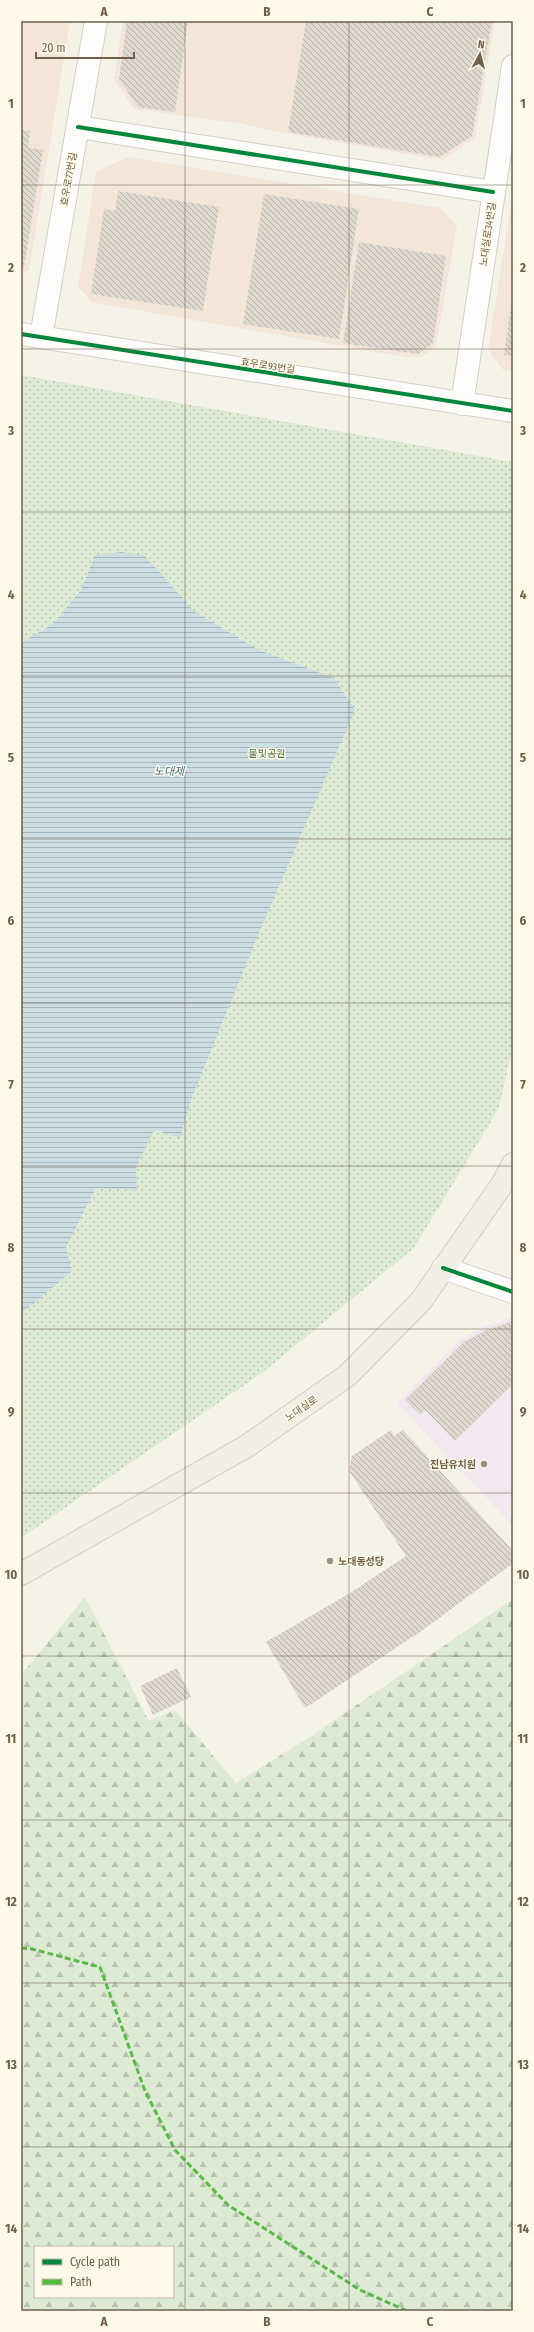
<svg xmlns="http://www.w3.org/2000/svg" width="534" height="2332" viewBox="0 0 534 2332" font-family="'Fira Sans Condensed','Noto Sans KR',sans-serif">
	<style>
		.commercial { fill: #f3e6d9 }
		.education { fill: #f3e8f0 }
		.forest { fill: url(#forest-firs); fill-rule: evenodd }
		.park { fill: url(#park-dots) }
		.water { fill: url(#water-rules) }
		.building { fill: url(#building-back-hatch) }
		.lines { fill: none; stroke-linecap: round; stroke-linejoin: round }
		.minor-casing { stroke: #d4cfc6; stroke-width: 24 }
		.major-casing { stroke: #d3cec5; stroke-width: 24 }
		.minor { stroke: #fefdfc; stroke-width: 22 }
		.major { stroke: #f1efe5; stroke-width: 22 }
		.quiet { stroke: #58b947; stroke-width: 3; stroke-dasharray: 6 3; stroke-linecap: butt }
		.cycleway-casing { stroke: #fef9e8; stroke-width: 6 }
		.cycleway { stroke: #00873e; stroke-width: 4 }
		.grid { fill: none; stroke: #705f4b; stroke-width: 1; stroke-opacity: 0.55 }
		.poi-dot { fill: #9f9282; stroke: #fef9e8; stroke-width: 1.5 }
		.labels { text-anchor: middle; stroke-width: 3; stroke-linejoin: round; paint-order: stroke }
		.street-label { font-size: 10px; fill: #705f4b; stroke: #fef9e8 }
		.park-label { font-size: 10px; fill: #4d7a47; stroke: #fef9e8 }
		.poi-label { font-size: 10px; font-weight: bold; fill: #705f4b; stroke: #fef9e8; text-anchor: end }
		.water-label { font-size: 11px; font-style: italic; fill: #4a7389; stroke: #fef9e8 }
		.neatline { fill: none; stroke: #705f4b; stroke-width: 1.5 }
		.grid-label { font-size: 13px; text-anchor: middle; font-weight: bold; fill: #705f4b }
	</style>
	<defs>
		<pattern id="forest-firs" width="22" height="20" patternUnits="userSpaceOnUse"><rect width="22" height="20" fill="#deebd4"/><path d="M5 1l3.5 6h-7zM16 11l3.5 6h-7z" fill="#b8c2ae"/></pattern>
		<pattern id="park-dots" width="8" height="8" patternUnits="userSpaceOnUse"><rect width="8" height="8" fill="#deebd4"/><path d="M2 2h.1M6 6h.1" fill="none" stroke="#b8c2ae" stroke-width="1.8" stroke-linecap="round"/></pattern>
		<pattern id="water-rules" width="6" height="5" patternUnits="userSpaceOnUse"><rect width="6" height="5" fill="#cbdee4"/><path d="M0 2.5h6" fill="none" stroke="#a9b7bb"/></pattern>
		<pattern id="building-back-hatch" width="6" height="6" patternUnits="userSpaceOnUse"><rect width="6" height="6" fill="#ded8ce"/><path d="M-1 5l2 2M0 0l6 6M5-1l2 2" fill="none" stroke="#b8b2a9"/></pattern>
	</defs>
	<rect width="100%" height="100%" fill="#f5f2e8"/>
	<path class="commercial" d="M21 21H70L29 270 21 274Z
		M123 21H495L475 138 442 160 284 133 242 124 134 109 114 79Z
		M128 157 440 208 457 226 436 346 421 357H405L91 302 78 286 96 172Z
		M513 194V372L503 370 488 349Z"/>
	<path class="education" d="M513 1317V1526L397 1403 461 1339 483 1327Z"/>
	<path class="forest" d="M85 1597 149 1721 175 1710 236 1783 311 1736 513 1599V2311H21V1675ZM35 2247H173V2297H35Z"/>
	<path class="park" d="M21 375 513 462V1044L499 1108 414 1248 262 1373 21 1538Z"/>
	<path class="water" d="M122 552 145 556 194 611 259 650 334 678 355 710 261 928 192 1097 180 1138 154 1130 136 1166 137 1190 96 1188 66 1247 72 1271 21 1314V643L53 624 81 590 95 555Z"/>
	<path class="building" d="M127 21H188L175 112 138 107 119 79Z
		M306 21H492L472 136 440 157 288 132Z
		M21 130 30 131 28 148 43 150 24 267 21 269Z
		M118 191 219 207 203 311 91 294 104 209 115 211Z
		M264 194 359 209 339 339 243 324Z
		M359 242 446 256 433 343 418 354 343 343Z
		M512 298H513V356L504 355Z
		M513 1321V1384L455 1441 425 1410 420 1415 405 1400 464 1342 487 1330Z
		M391 1430 394 1436 403 1430 513 1551V1563L423 1630 305 1708 266 1642 350 1593 406 1556 349 1471 352 1456Z
		M177 1668 191 1697 153 1715 140 1686Z"/>
	<g class="lines">
		<g class="minor-casing">
			<path id="minor" d="M78 127 493 192
				M21 334 513 411
				M41 337 96 21
				M462 404 513 66
				M443 1268 513 1292"/>
		</g>
		<g class="major-casing">
			<path id="major" d="M21 1574 247 1446 348 1375 421 1301 503 1183 513 1164"/>
		</g>
		<use href="#minor" class="minor"/>
		<use href="#major" class="major"/>
		<path class="quiet" d="M21 1948 32 1949 100 1967 145 2091 175 2150 228 2205 360 2290 407 2311"/>
		<g class="cycleway-casing">
			<path id="cycleway" d="M78 127 493 192
				M21 334 513 411
				M443 1268 513 1292"/>
		</g>
		<use href="#cycleway" class="cycleway"/>
	</g>
	<path class="grid" d="M185 21V2311M349 21V2311M21 185H513M21 349H513M21 512H513M21 676H513M21 839H513M21 1003H513M21 1166H513M21 1329H513M21 1493H513M21 1656H513M21 1820H513M21 1983H513M21 2147H513"/>
	<g class="poi-dot">
		<circle cx="484" cy="1464" r="4"/>
		<circle cx="330" cy="1561" r="4"/>
	</g>
	<g class="labels">
		<g class="street-label">
			<text transform="translate(68 179) rotate(-80)" y="4">효우로77번길</text>
			<text transform="translate(487 234) rotate(-82)" y="4">노대실로34번길</text>
			<text transform="translate(268 365) rotate(9)" y="4">효우로93번길</text>
			<text transform="translate(301 1408) rotate(-34)" y="4">노대실로</text>
		</g>
		<g class="park-label">
			<text x="267" y="757">물빛공원</text>
		</g>
		<g class="poi-label">
			<text x="476" y="1468">진남유치원</text>
			<text x="338" y="1565" text-anchor="start">노대동성당</text>
		</g>
		<g class="water-label">
			<text x="169" y="775">노대제</text>
		</g>
	</g>
	<rect width="534" height="2332" fill="none" stroke="#fef9e8" stroke-width="44"/>
	<rect x="34" y="2246" width="140" height="52" fill="#fef9e8" stroke="#c5bba9"/>
	<rect x="42" y="2259" width="20" height="6" fill="#00873e" stroke="#c5bba9"/>
	<text x="70" y="2266" font-size="12" fill="#705f4b">Cycle path</text>
	<rect x="42" y="2279" width="20" height="6" fill="#58b947" stroke="#c5bba9"/>
	<text x="70" y="2286" font-size="12" fill="#705f4b">Path</text>
	<g transform="translate(480 54) rotate(7)" stroke="#fef9e8" stroke-width="3" paint-order="stroke">
	<path d="M0-3L7 15L0 10L-7 15Z" fill="#705f4b"/>
	<text y="-6" font-size="11" font-weight="bold" text-anchor="middle" fill="#705f4b">N</text>
	</g>
	<path d="M36 52v6h98v-6" fill="none" stroke="#705f4b" stroke-width="2"/>
	<text x="42" y="52" font-size="12" fill="#705f4b" stroke="#fef9e8" stroke-width="3" paint-order="stroke">20 m</text>
	<rect x="22" y="22" width="490" height="2288" class="neatline"/>
	<g class="grid-label">
		<text x="104" y="16">A</text>
		<text x="267" y="16">B</text>
		<text x="430" y="16">C</text>
		<text x="11" y="108">1</text>
		<text x="523" y="108">1</text>
		<text x="11" y="272">2</text>
		<text x="523" y="272">2</text>
		<text x="11" y="435">3</text>
		<text x="523" y="435">3</text>
		<text x="11" y="599">4</text>
		<text x="523" y="599">4</text>
		<text x="11" y="762">5</text>
		<text x="523" y="762">5</text>
		<text x="11" y="925">6</text>
		<text x="523" y="925">6</text>
		<text x="11" y="1089">7</text>
		<text x="523" y="1089">7</text>
		<text x="11" y="1252">8</text>
		<text x="523" y="1252">8</text>
		<text x="11" y="1416">9</text>
		<text x="523" y="1416">9</text>
		<text x="11" y="1579">10</text>
		<text x="523" y="1579">10</text>
		<text x="11" y="1743">11</text>
		<text x="523" y="1743">11</text>
		<text x="11" y="1906">12</text>
		<text x="523" y="1906">12</text>
		<text x="11" y="2069">13</text>
		<text x="523" y="2069">13</text>
		<text x="11" y="2233">14</text>
		<text x="523" y="2233">14</text>
		<text x="104" y="2326">A</text>
		<text x="267" y="2326">B</text>
		<text x="430" y="2326">C</text>
	</g>
</svg>
